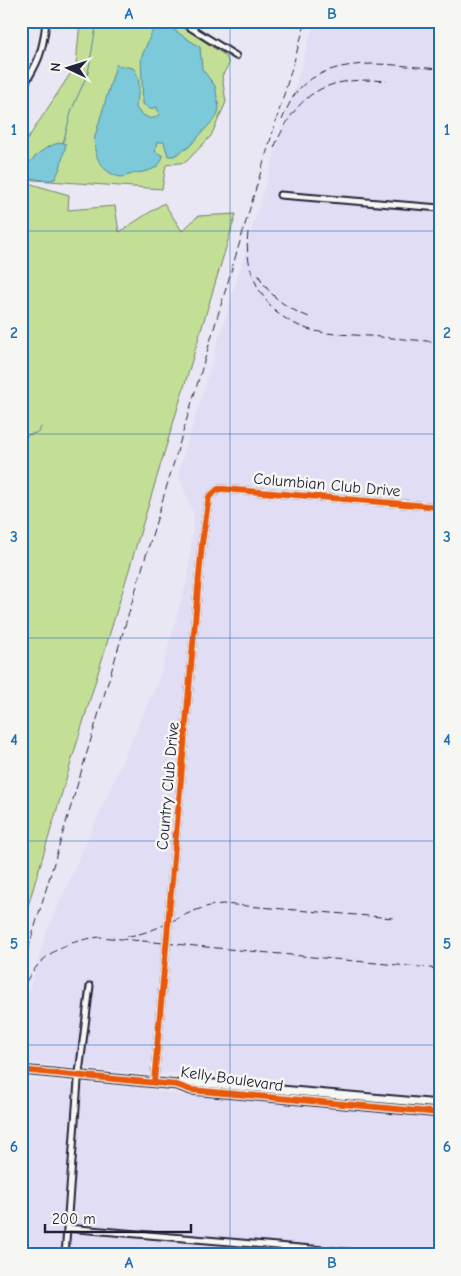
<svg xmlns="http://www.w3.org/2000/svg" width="461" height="1276" viewBox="0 0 461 1276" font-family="'Comic Neue',sans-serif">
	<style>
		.built { fill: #e0ddf5 }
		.green { fill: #c3de95; stroke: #728068 }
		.water { fill: #7bc9d9; stroke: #57869a }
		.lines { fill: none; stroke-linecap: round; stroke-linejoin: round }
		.stream { stroke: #57869a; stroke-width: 1 }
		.street-casing { stroke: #22223b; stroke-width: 9 }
		.secondary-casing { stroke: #22223b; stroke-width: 11 }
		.street { stroke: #f6f6f2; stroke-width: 5 }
		.secondary { stroke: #f6f6f2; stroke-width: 7 }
		.rail { stroke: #22223b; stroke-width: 1; stroke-dasharray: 8 4; stroke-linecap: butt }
		.cycleway-casing { stroke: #f6f6f2; stroke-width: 9 }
		.cycleway { stroke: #e8590c; stroke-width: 6 }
		.grid { fill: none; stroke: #1f6fb2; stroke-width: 1; stroke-opacity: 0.55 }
		.labels { text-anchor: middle; stroke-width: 5; stroke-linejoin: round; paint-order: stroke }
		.street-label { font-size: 16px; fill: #22223b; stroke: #f6f6f2 }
		.neatline { fill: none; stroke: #1f6fb2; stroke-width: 2 }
		.grid-label { font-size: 16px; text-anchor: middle; font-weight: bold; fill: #1f6fb2 }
	</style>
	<rect width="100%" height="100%" fill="#e9e7f4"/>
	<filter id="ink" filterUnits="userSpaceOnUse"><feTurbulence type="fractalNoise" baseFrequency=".02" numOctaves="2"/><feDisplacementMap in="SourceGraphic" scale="10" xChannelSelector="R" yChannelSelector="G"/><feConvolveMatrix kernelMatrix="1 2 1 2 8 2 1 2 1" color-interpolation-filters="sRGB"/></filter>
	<g filter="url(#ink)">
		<path class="built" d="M315 21H440V1098L174 1073 145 1074 21 1062V1017L47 931 159 679 188 576 194 515 178 474Z
			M21 1079 141 1088 171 1094 440 1119V1255H21Z"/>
		<path class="green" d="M80 21H174L226 56 229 64 222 76 226 102 211 136 186 162 166 165 162 189 21 179V149L76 65Z
			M21 181 69 195 68 210 115 206 119 232 164 203 182 231 198 216 236 214 21 929Z"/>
		<path class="water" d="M160 23H163L200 47 202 69 215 86 219 108 217 116 189 147 174 156H168L164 142H157L155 151 163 156C159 172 145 171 132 174 126 176 123 178 117 176 100 171 92 152 95 136L116 65 133 68C143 80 138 93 136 108L141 114 151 119 159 115 157 107 150 109 143 104 141 58 155 25Z
			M62 142 66 144 60 168 55 179C44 183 35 176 25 180L21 187V172C36 156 40 148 62 142Z"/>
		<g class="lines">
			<path class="stream" d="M63 143 72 109 88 73 97 21
				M21 437 39 432 41 427"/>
			<g class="street-casing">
				<path id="street" d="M180 21 236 56
					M21 90C38 63 43 53 46 21
					M280 195 440 208
					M154 1082 202 543 209 497 218 489H224L440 507
					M67 1228 382 1255
					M65 1255 78 1081 90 986"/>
			</g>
			<g class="secondary-casing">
				<path id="secondary" d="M21 1070 177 1085 191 1090 440 1113
					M179 1084 192 1082 440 1104"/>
			</g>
			<use href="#street" class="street"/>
			<use href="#secondary" class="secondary"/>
			<path class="rail" d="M282 120C287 108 292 96 301 87 337 53 396 66 440 69
				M274 148C298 91 326 76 387 81
				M248 232C243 272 264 313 302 327 319 334 338 334 355 335 384 337 412 340 440 342
				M258 274C269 297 289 310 312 318
				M127 936C162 933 188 906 223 904L393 918
				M21 973 306 21
				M21 992C36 957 62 941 100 937L440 969"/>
			<g class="cycleway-casing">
				<path id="cycleway" d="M21 1070 177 1085 191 1090 440 1113
					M154 1082 202 543 209 497 218 489H224L440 507"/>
			</g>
			<use href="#cycleway" class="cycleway"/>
		</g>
	</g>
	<path class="grid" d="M230 21V1255M21 231H440M21 434H440M21 638H440M21 841H440M21 1045H440"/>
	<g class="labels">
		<g class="street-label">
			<text transform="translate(327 484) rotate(5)" y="6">Columbian Club Drive</text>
			<text transform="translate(167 786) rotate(-85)" y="6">Country Club Drive</text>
			<text transform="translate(232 1078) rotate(8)" y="6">Kelly Boulevard</text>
		</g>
	</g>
	<rect width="461" height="1276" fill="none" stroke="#f6f6f2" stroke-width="55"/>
	<g transform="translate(68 68) rotate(274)" stroke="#f6f6f2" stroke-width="4" paint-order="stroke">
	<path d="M0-4L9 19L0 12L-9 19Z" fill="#22223b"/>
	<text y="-8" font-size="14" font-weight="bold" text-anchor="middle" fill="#22223b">N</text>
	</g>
	<path d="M45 1224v8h146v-8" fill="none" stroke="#22223b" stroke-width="2.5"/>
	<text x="52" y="1224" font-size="15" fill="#22223b" stroke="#f6f6f2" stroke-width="4" paint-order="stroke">200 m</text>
	<rect x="28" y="28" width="406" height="1220" class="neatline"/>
	<g class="grid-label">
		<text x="129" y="19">A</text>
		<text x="332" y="19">B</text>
		<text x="14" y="135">1</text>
		<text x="447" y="135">1</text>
		<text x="14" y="338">2</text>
		<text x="447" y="338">2</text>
		<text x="14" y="542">3</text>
		<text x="447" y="542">3</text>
		<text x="14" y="745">4</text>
		<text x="447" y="745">4</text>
		<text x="14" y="949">5</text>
		<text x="447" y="949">5</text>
		<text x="14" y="1152">6</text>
		<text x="447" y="1152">6</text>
		<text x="129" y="1268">A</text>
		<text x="332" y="1268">B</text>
	</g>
</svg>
